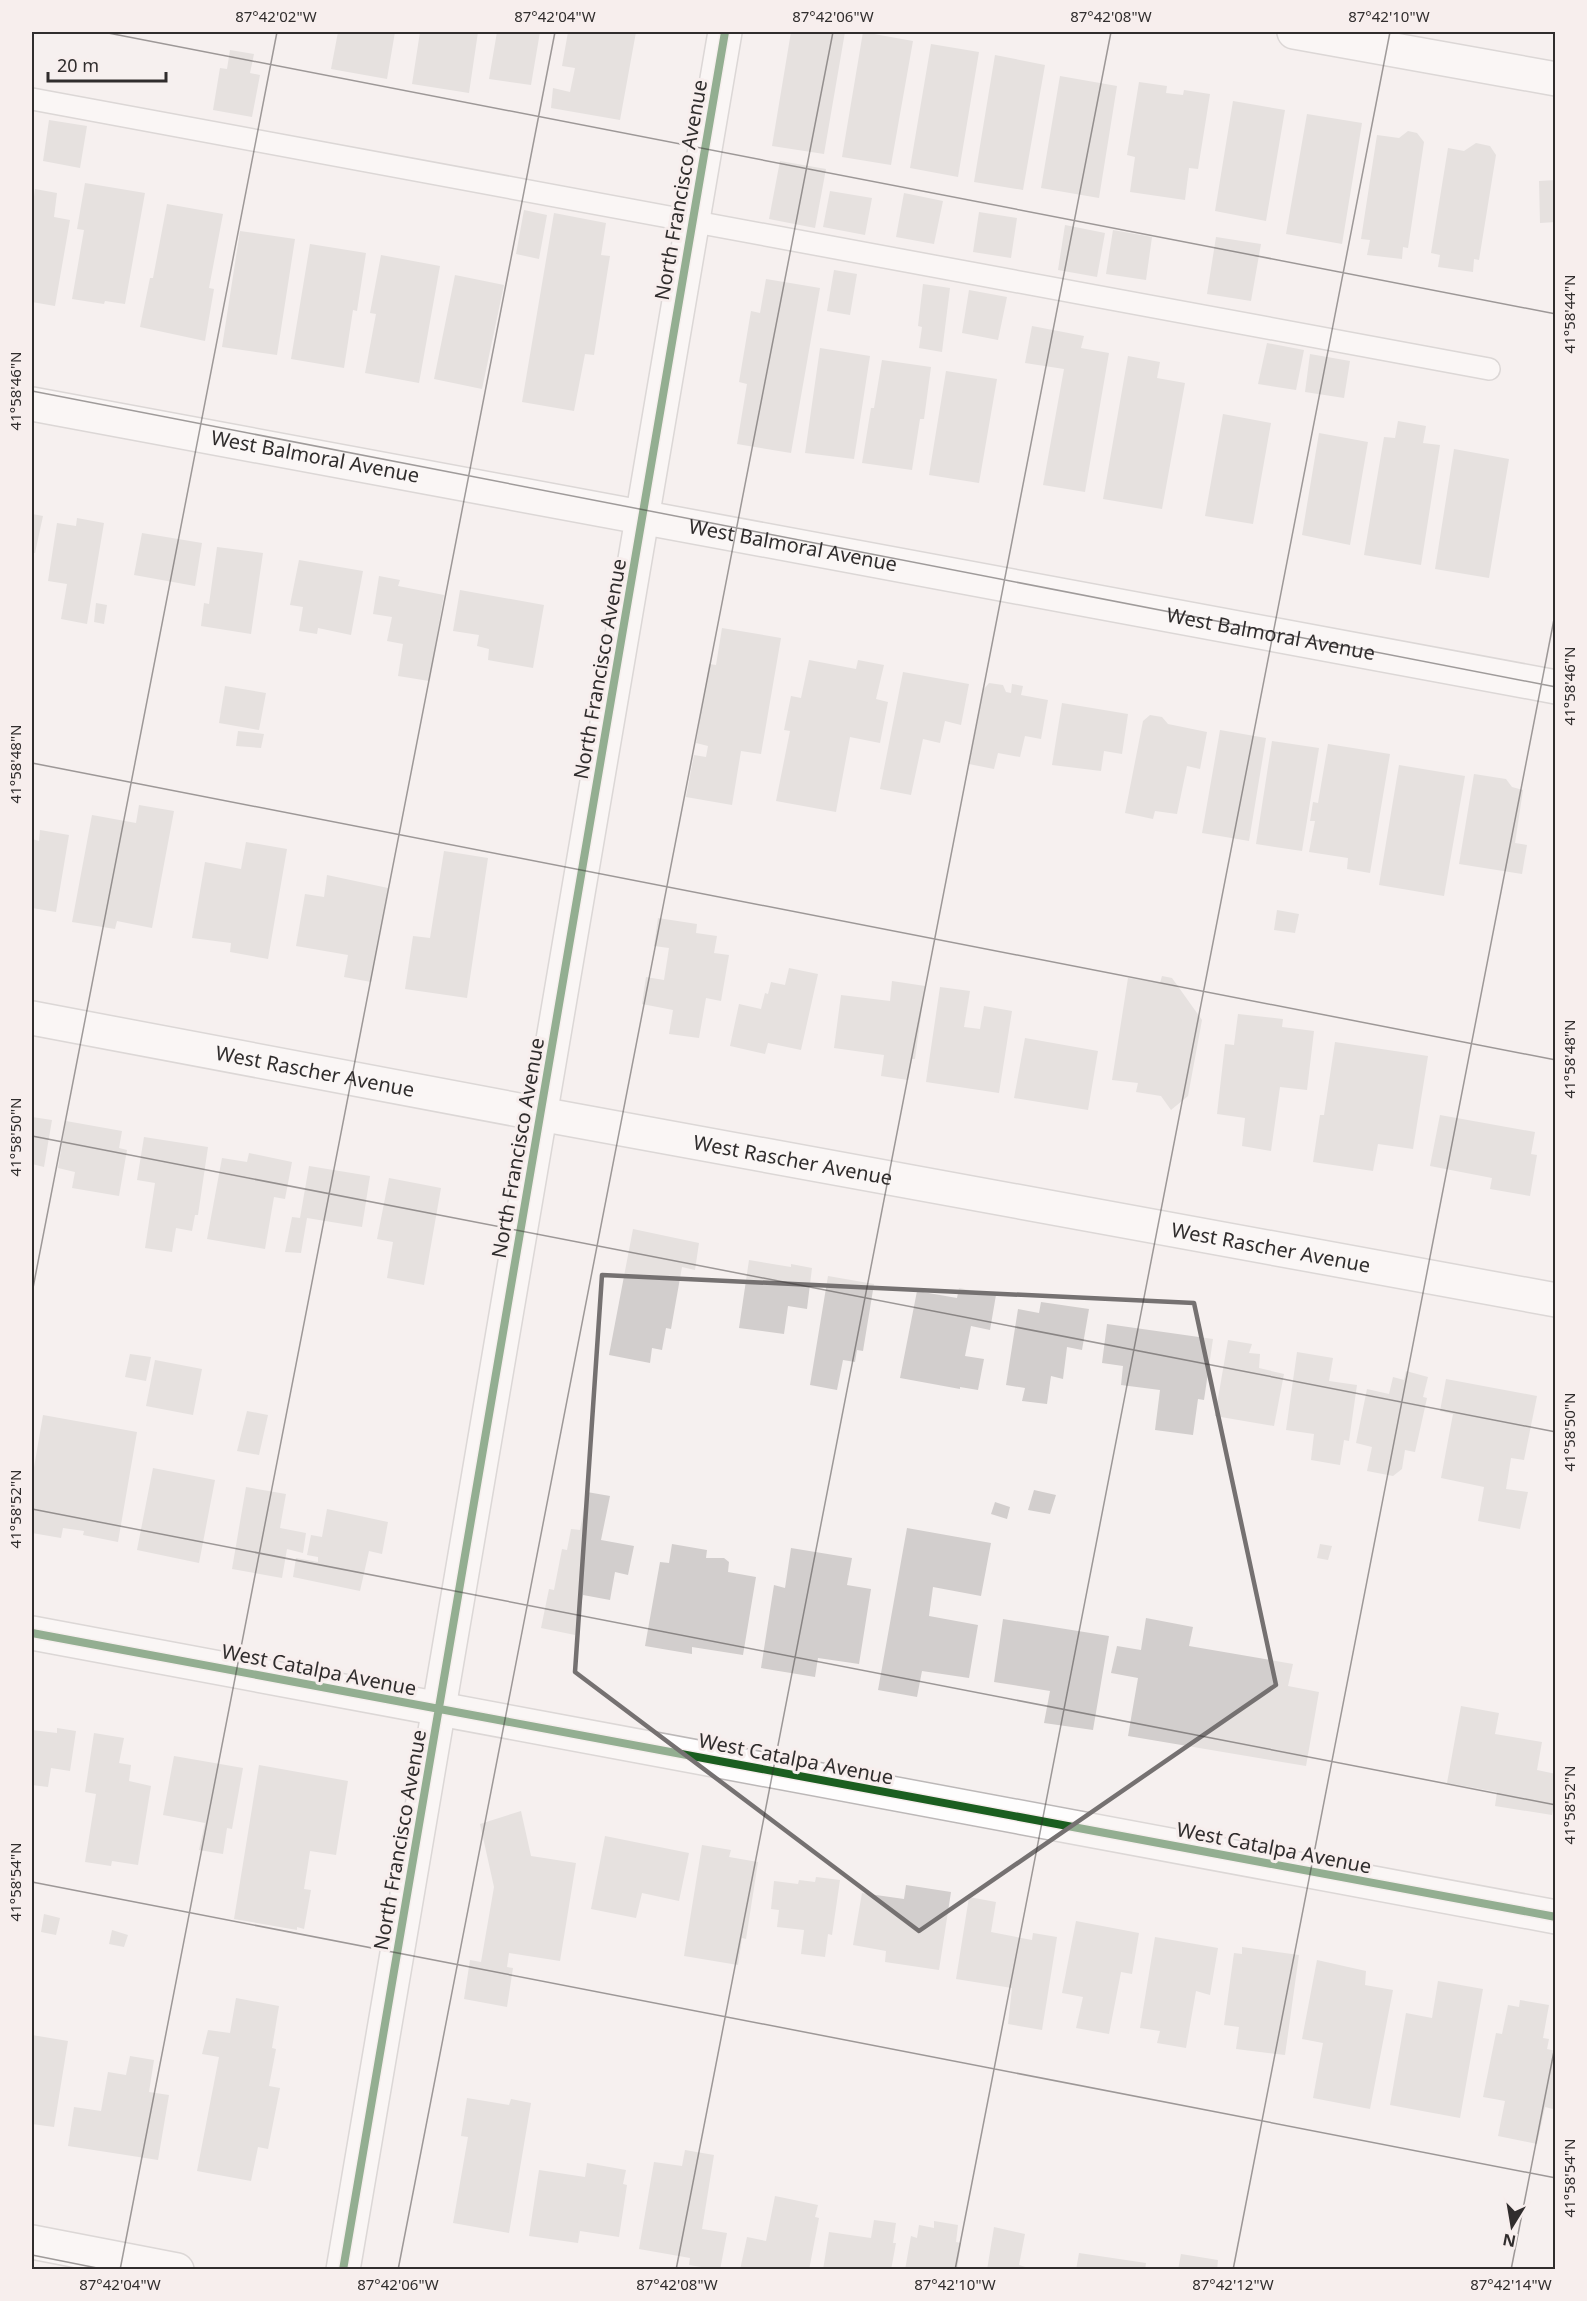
<svg xmlns="http://www.w3.org/2000/svg" width="1587" height="2301" viewBox="0 0 1587 2301" font-family="'Noto Sans',sans-serif">
	<style>
		.building { fill: #d2cecd }
		.lines { fill: none; stroke-linecap: round; stroke-linejoin: round }
		.lane-casing { stroke: #bcb8b8; stroke-width: 24 }
		.street-casing { stroke: #bcb8b8; stroke-width: 36 }
		.lane { stroke: #fefdfd; stroke-width: 21 }
		.street { stroke: #fefdfd; stroke-width: 33 }
		.cycleway-casing { stroke: #f7eeed; stroke-width: 11 }
		.cycleway { stroke: #1b5e20; stroke-width: 8 }
		.marked { fill: none; stroke: #757171; stroke-width: 4.5; stroke-linejoin: round }
		.ticks { fill: none; stroke: #302d2d; stroke-width: 1.5; stroke-opacity: 0.45 }
		.labels { text-anchor: middle; stroke-width: 6; stroke-linejoin: round; paint-order: stroke }
		.street-label { font-size: 20px; fill: #302d2d; stroke: #f7eeed }
		.neatline { fill: none; stroke: #302d2d; stroke-width: 2 }
		.ticks-label { font-size: 15px; text-anchor: middle; fill: #302d2d }
	</style>
	<rect width="100%" height="100%" fill="#f5f0ef"/>
	<path class="building" d="M338 32H395L387 79 331 69Z
		M420 32H478L469 93 412 84Z
		M497 32H540L531 85 489 79Z
		M568 32H636L620 120 551 108 553 88 570 92 575 68 562 66Z
		M791 32H845L824 154 772 146Z
		M863 32 913 41 891 165 842 157Z
		M931 44 979 52 958 177 910 168Z
		M230 50 254 54 250 73 260 75 252 117 213 110 220 68 227 69Z
		M995 55 1045 65 1023 190 974 182Z
		M1060 76 1117 86 1099 198 1041 188Z
		M1139 82 1167 86 1166 93 1183 95 1184 90 1210 94 1198 169 1189 168 1185 200 1130 192 1135 157 1127 155Z
		M1233 101 1285 110 1266 221 1215 211Z
		M1307 114 1362 123 1342 244 1286 234Z
		M49 120 87 126 80 168 43 161Z
		M1408 131 1417 133 1424 142 1408 248 1403 247 1402 259 1367 255 1370 240 1361 239 1377 135 1399 138Z
		M1476 143 1490 146 1496 155 1479 260 1474 259 1473 272 1438 267 1440 255 1431 253 1448 148 1464 151Z
		M780 161 826 169 815 228 769 219Z
		M1556 180V222L1540 223 1539 181Z
		M85 183 145 193 125 304 105 301 104 304 72 299 84 230 77 229Z
		M35 189 57 193 54 217 70 220 55 306 32 302V212Z
		M830 191 872 198 865 235 823 227Z
		M904 193 943 201 934 244 896 237Z
		M167 204 223 214 209 288 214 289 205 341 140 327 150 278H153Z
		M524 210 547 215 539 259 516 254Z
		M979 212 1017 218 1011 258 973 252Z
		M554 213 606 223 601 255 610 256 594 355 585 354 574 411 522 402Z
		M1065 225 1105 233 1097 277 1058 270Z
		M1113 230 1152 237 1146 280 1106 274Z
		M240 231 295 239 277 355 222 347Z
		M1216 237 1261 244 1251 301 1207 294Z
		M310 244 366 253 357 311 353 310 344 368 291 359Z
		M381 255 440 266 419 383 365 373 376 314 370 313Z
		M834 270 857 274 850 315 827 311Z
		M455 275 504 285 482 389 434 379Z
		M766 279 820 288 791 453 737 444 747 384 739 382 751 311 760 313Z
		M923 284 950 288 942 352 919 348 922 327 918 326Z
		M969 290 1007 297 998 340 962 333Z
		M1032 326 1084 336 1081 348 1109 353 1085 492 1043 485 1064 369 1025 363Z
		M1267 343 1304 350 1296 390 1258 384Z
		M820 348 870 356 854 459 805 453Z
		M1310 354 1350 361 1344 398 1305 392Z
		M1128 356 1160 362 1157 378 1185 383 1162 509 1103 499Z
		M882 360 931 367 924 419H920L912 470 862 463 871 408H874Z
		M946 371 997 379 979 483 929 475Z
		M1223 414 1271 423 1253 524 1205 516Z
		M1398 421 1426 426 1423 443 1440 445 1421 565 1364 555 1384 437 1395 438Z
		M1319 433 1368 442 1350 545 1302 535Z
		M1454 449 1509 459 1489 578 1435 569Z
		M32 514 43 516 35 553H32Z
		M77 518 104 523 87 624 61 619 67 584 48 581 57 523 76 526Z
		M142 533 202 543 195 586 134 575Z
		M217 547 263 553 251 634 201 626 204 603 209 604Z
		M299 560 363 571 351 635 318 628 317 634 299 631 303 607 290 605Z
		M379 576 400 580 398 586 444 595 429 681 398 676 403 644 387 641 392 617 373 614Z
		M460 590 544 605 533 668 488 660 489 649 477 646 479 635 453 631Z
		M96 603 107 605 104 624 94 622Z
		M722 628 781 638 761 754 741 751 732 805 686 797 694 755 706 757 708 746 696 743 709 664 716 665Z
		M809 660 856 669 858 660 884 665 876 699 888 702 880 743 850 737 836 812 776 801 790 731 784 730 791 696 801 698Z
		M903 672 969 684 961 725 945 721 940 743 923 739 911 795 880 789Z
		M989 683 1003 685 1006 692 1011 693 1012 684 1023 686 1021 695 1048 700 1041 739 1025 736 1020 757 998 753 994 769 969 764 984 689Z
		M225 686 266 693 259 730 219 723Z
		M1062 703 1128 714 1122 754 1104 751 1101 771 1052 765Z
		M1150 715 1162 717 1168 724 1207 732 1200 769 1187 766 1177 814 1155 811 1153 819 1125 813 1143 721Z
		M1220 730 1266 738 1249 841 1202 833Z
		M238 731 264 734 261 748 236 746Z
		M1272 741 1319 748 1302 851 1256 844Z
		M1328 744 1390 754 1370 873 1347 869 1348 858 1309 852 1315 821H1310L1313 802 1318 803Z
		M1399 765 1465 776 1444 896 1379 885Z
		M1474 774 1506 779 1512 787 1523 790 1515 843 1527 845 1522 874 1459 864Z
		M139 805 174 811 152 928 117 921 115 929 72 922 92 815 136 823Z
		M40 830 69 835 56 912 32 908V839L39 841Z
		M246 842 287 849 268 959 230 952 231 943 192 938 205 862 241 869Z
		M444 851 488 858 467 998 405 989 413 936 430 938Z
		M327 875 388 888 371 982 344 977 348 955 296 946 305 894 324 897Z
		M1277 910 1299 914 1295 933 1274 930Z
		M658 918 697 924 696 933 717 936 714 953 729 955 721 1001 706 998 699 1038 669 1034 673 1010 642 1004 646 977 664 980 669 948 654 946Z
		M789 968 818 974 801 1050 768 1043 765 1054 730 1046 739 1004 761 1009 765 993 768 994 771 982 785 985Z
		M1162 976 1172 978 1202 1020 1188 1096 1171 1110 1161 1096 1136 1092 1138 1083 1112 1080 1128 978 1160 983Z
		M892 981 925 986 915 1059H912L908 1080 881 1076 884 1055 834 1048 841 995 890 1001Z
		M940 987 970 991 964 1027 980 1029 984 1006 1012 1011 999 1093 926 1082Z
		M1238 1014 1283 1019 1282 1027 1314 1031 1307 1090 1280 1087 1271 1151 1242 1146 1245 1118 1217 1114 1225 1044 1234 1045Z
		M1025 1038 1098 1051 1088 1110 1014 1098Z
		M1335 1042 1428 1056 1413 1149 1378 1144 1373 1171 1313 1162 1320 1115H1324Z
		M1440 1115 1535 1132 1531 1154 1537 1155 1530 1196 1490 1189 1492 1178 1430 1166Z
		M32 1117 52 1120 44 1167 32 1164Z
		M66 1121 122 1131 119 1148 127 1150 119 1196 72 1188 75 1172 58 1168Z
		M144 1137 208 1147 198 1215H195L192 1231 176 1228 172 1252 145 1248 155 1183 137 1180Z
		M249 1153 292 1162 285 1199 274 1197 265 1249 207 1239 222 1158 247 1162Z
		M309 1166 370 1176 362 1227 307 1218 301 1253 285 1252 292 1217 300 1218Z
		M389 1178 441 1188 424 1285 387 1278 393 1242 377 1239Z
		M633 1229 699 1243 695 1270 682 1267 671 1329 666 1328 662 1350 652 1348 650 1363 609 1355Z
		M749 1260 791 1267V1264L812 1268 807 1309 788 1306 784 1334 739 1328Z
		M828 1276 874 1284 863 1351 857 1350 855 1362 843 1360 837 1390 810 1385Z
		M959 1288 996 1295 990 1330 971 1326 965 1356 984 1359 978 1390 960 1387V1389L900 1378 917 1291 957 1298Z
		M1041 1302 1089 1309 1082 1350 1067 1347 1063 1379 1051 1376 1047 1404 1022 1401 1025 1388 1006 1385 1018 1309 1039 1313Z
		M1107 1324 1213 1339 1204 1400 1198 1399 1193 1435 1155 1430 1160 1390 1121 1385 1123 1366 1102 1363Z
		M1228 1340 1252 1344 1249 1353 1260 1354 1259 1368 1284 1374 1274 1426 1215 1416Z
		M1297 1352 1333 1358 1329 1381 1357 1385 1349 1441 1344 1440 1340 1465 1311 1460 1314 1434 1286 1430Z
		M130 1354 151 1357 146 1381 125 1377Z
		M155 1360 202 1369 193 1415 146 1406Z
		M1406 1371 1428 1377 1423 1397 1427 1398 1415 1452 1405 1450 1402 1469 1393 1476 1367 1471 1372 1447 1356 1443 1367 1389 1389 1394 1393 1377 1404 1380Z
		M1446 1379 1537 1396 1524 1460 1511 1458 1506 1489 1528 1492 1520 1529 1478 1521 1484 1487 1441 1478 1453 1414 1440 1411Z
		M247 1411 268 1415 259 1455 237 1451Z
		M43 1415 137 1432 118 1542 83 1535 84 1531 63 1528 61 1538 32 1533V1479Z
		M153 1468 215 1480 199 1563 137 1550Z
		M246 1487 286 1494 280 1528 306 1533 303 1553 287 1549 282 1578 232 1569Z
		M1034 1490 1056 1495 1050 1514 1028 1510Z
		M587 1492 610 1496 601 1540 634 1546 628 1575 615 1572 610 1600 583 1595 575 1635 541 1628 549 1589 554 1590 562 1549 567 1550 571 1529 580 1530Z
		M995 1502 1010 1507 1007 1519 991 1514Z
		M327 1509 388 1522 382 1554 369 1551 360 1591 293 1577 296 1558 318 1562V1557L307 1555 311 1535 322 1537Z
		M907 1528 991 1543 981 1596 933 1587 929 1616 978 1625 969 1678 922 1671 917 1697 878 1690Z
		M672 1544 707 1550 706 1558H724L729 1562 728 1572 756 1577 743 1655 692 1647V1654L645 1646 660 1562 669 1563Z
		M1320 1544 1332 1546 1328 1560 1317 1558Z
		M791 1548 852 1558 847 1585 871 1589 859 1664 818 1658 815 1677 761 1668 774 1585 785 1588Z
		M1146 1618 1193 1627 1189 1646 1293 1664 1288 1686 1319 1692 1306 1766 1128 1736 1138 1678 1111 1673 1117 1646 1141 1650Z
		M1003 1619 1109 1636 1093 1730 1044 1723 1050 1691 994 1682Z
		M1461 1706 1499 1713 1495 1734 1542 1742 1537 1770 1556 1774V1795L1552 1815 1495 1806 1497 1792 1447 1783Z
		M57 1728 76 1731 70 1771 51 1768 48 1787 32 1785V1730L57 1733Z
		M94 1733 124 1738 119 1763 131 1765 129 1781 151 1786 138 1865 112 1861 111 1866 85 1862 96 1794 85 1792Z
		M174 1756 243 1768 232 1829 227 1828 223 1854 199 1850 205 1823 163 1815Z
		M259 1765 348 1781 336 1855 310 1851 304 1889 311 1890 304 1929 297 1927V1930L234 1919Z
		M521 1811 531 1856 576 1863 560 1961 509 1953 507 1967 513 1968 507 2007 464 1999 470 1960 481 1962 494 1887 480 1824Z
		M605 1836 689 1853 679 1901 642 1893 636 1918 591 1909Z
		M702 1845 731 1850 729 1857 758 1862 746 1939 742 1938 738 1965 684 1956Z
		M816 1877 840 1880 832 1935 828 1934 825 1957 801 1954 804 1930 777 1927 779 1910 771 1909 774 1881 798 1884 799 1880 815 1882Z
		M906 1885 951 1892 939 1970 885 1962 886 1951 853 1945 862 1893 904 1899Z
		M969 1897 996 1902 991 1932 1032 1940 1033 1933 1057 1937 1042 2030 1008 2024 1012 1988 956 1979Z
		M44 1914 60 1918 56 1935 41 1932Z
		M1076 1921 1139 1933 1132 1974 1121 1972 1109 2034 1076 2028 1083 1997 1062 1993Z
		M112 1930 128 1935 124 1947 109 1944Z
		M1155 1937 1218 1948 1210 1995 1196 1991 1186 2048 1157 2043 1160 2031 1140 2028Z
		M1242 1947 1299 1955 1285 2055 1236 2049 1239 2027 1224 2025 1234 1953 1242 1954Z
		M1317 1960 1366 1971 1365 1985 1393 1990 1370 2109 1313 2098 1323 2043 1302 2039Z
		M1438 1981 1483 1989 1460 2118 1390 2105 1406 2013 1432 2018Z
		M236 1998 279 2006 272 2048 276 2049 269 2086 280 2088 268 2149 258 2147 251 2181 197 2171 219 2057 202 2054 208 2030 230 2033Z
		M1520 2000 1549 2005 1543 2038 1549 2039 1547 2049 1556 2051V2094L1553 2109 1545 2107 1537 2144 1498 2136 1505 2101 1483 2097 1496 2033 1502 2034 1508 2005 1519 2007Z
		M32 2035 68 2041 54 2127 32 2124Z
		M130 2056 154 2060 149 2092 169 2095 158 2160 68 2146 74 2107 101 2111 108 2072 126 2075Z
		M467 2098 509 2105 511 2099 531 2103 509 2233 453 2223 468 2137 461 2136Z
		M685 2150 714 2155 702 2229 727 2233 720 2270 689 2265 690 2258 639 2249 654 2162 682 2166Z
		M587 2163 626 2170 623 2184 627 2185 619 2237 580 2231 578 2243 529 2236 539 2170 585 2177Z
		M775 2196 818 2205 815 2217 819 2218 809 2270H740L747 2237 766 2241Z
		M874 2220 896 2223 893 2243H896L891 2270H823L829 2232 871 2238Z
		M934 2221 958 2225 956 2242 961 2243 957 2270H905L911 2236 917 2238 919 2225 934 2228Z
		M994 2227 1025 2234 1019 2265 1035 2270H987Z
		M1079 2253 1146 2263 1145 2270H1076Z
		M1181 2254 1218 2260 1217 2270H1178Z"/>
	<g class="lines">
		<g class="lane-casing">
			<path id="lane" d="M32 99 1489 369"/>
		</g>
		<g class="street-casing">
			<g id="street">
				<path d="M1294 32 1556 79"/>
				<path id="s1" d="M32 404 1556 687"/>
				<path id="s2" d="M32 1018 540 1114 1556 1300"/>
				<path d="M32 1633 1556 1917"/>
				<path d="M32 2242 177 2270"/>
				<path d="M343 2270 725 32"/>
			</g>
		</g>
		<use href="#lane" class="lane"/>
		<use href="#street" class="street"/>
		<g class="cycleway-casing">
			<path id="cycleway" d="M32 1633 1556 1917
				M343 2270 725 32"/>
		</g>
		<use href="#cycleway" class="cycleway"/>
	</g>
	<path d="M0 0H1587V2301H0ZM602 1275 1194 1303 1276 1685 919 1931 575 1672Z" fill="#f5f0ef" fill-opacity=".55" fill-rule="evenodd"/>
	<path class="marked" d="M602 1275 1194 1303 1276 1685 919 1931 575 1672Z"/>
	<path class="ticks" d="M103 32 1556 314M32 391 1556 687M32 763 1556 1060M32 1136 1556 1432M32 1293 277 32M32 1509 1556 1805M32 1882 1556 2178M32 2255 107 2270M120 2270 555 32M398 2270 833 32M676 2270 1111 32M955 2270 1390 32M1233 2270 1556 609M1511 2270 1556 2041"/>
	<g class="labels">
		<g class="street-label">
			<text transform="translate(681 190) rotate(-80)" y="7">North Francisco Avenue</text>
			<text dy="7" stroke="none"><textPath href="#s1" startOffset="288">West Balmoral Avenue</textPath></text>
			<text dy="7" stroke="none"><textPath href="#s1" startOffset="774">West Balmoral Avenue</textPath></text>
			<text dy="7" stroke="none"><textPath href="#s1" startOffset="1260">West Balmoral Avenue</textPath></text>
			<text transform="translate(600 669) rotate(-80)" y="7">North Francisco Avenue</text>
			<text dy="7" stroke="none"><textPath href="#s2" startOffset="288">West Rascher Avenue</textPath></text>
			<text transform="translate(518 1148) rotate(-80)" y="7">North Francisco Avenue</text>
			<text dy="7" stroke="none"><textPath href="#s2" startOffset="774">West Rascher Avenue</textPath></text>
			<text dy="7" stroke="none"><textPath href="#s2" startOffset="1260">West Rascher Avenue</textPath></text>
			<text transform="translate(319 1670) rotate(11)" y="7">West Catalpa Avenue</text>
			<text transform="translate(796 1759) rotate(11)" y="7">West Catalpa Avenue</text>
			<text transform="translate(400 1840) rotate(-80)" y="7">North Francisco Avenue</text>
			<text transform="translate(1274 1848) rotate(11)" y="7">West Catalpa Avenue</text>
		</g>
	</g>
	<rect width="1587" height="2301" fill="none" stroke="#f7eeed" stroke-width="66"/>
	<g transform="translate(1512 2226) rotate(191)" stroke="#f7eeed" stroke-width="4.5" paint-order="stroke">
	<path d="M0-4.5L10 22L0 15L-10 22Z" fill="#302d2d"/>
	<text y="-9" font-size="16" font-weight="bold" text-anchor="middle" fill="#302d2d">N</text>
	</g>
	<path d="M48 72v9h118v-9" fill="none" stroke="#302d2d" stroke-width="3"/>
	<text x="57" y="72" font-size="18" fill="#302d2d" stroke="#f7eeed" stroke-width="4.5" paint-order="stroke">20 m</text>
	<rect x="33" y="33" width="1521" height="2235" class="neatline"/>
	<g class="ticks-label">
		<text x="276" y="22">87°42'02"W</text>
		<text x="555" y="22">87°42'04"W</text>
		<text x="833" y="22">87°42'06"W</text>
		<text x="1111" y="22">87°42'08"W</text>
		<text x="1389" y="22">87°42'10"W</text>
		<text transform="translate(1570 314) rotate(-90)" y="5">41°58'44"N</text>
		<text transform="translate(16 391) rotate(-90)" y="5">41°58'46"N</text>
		<text transform="translate(1570 686) rotate(-90)" y="5">41°58'46"N</text>
		<text transform="translate(16 764) rotate(-90)" y="5">41°58'48"N</text>
		<text transform="translate(1570 1059) rotate(-90)" y="5">41°58'48"N</text>
		<text transform="translate(16 1137) rotate(-90)" y="5">41°58'50"N</text>
		<text transform="translate(1570 1432) rotate(-90)" y="5">41°58'50"N</text>
		<text transform="translate(16 1509) rotate(-90)" y="5">41°58'52"N</text>
		<text transform="translate(1570 1805) rotate(-90)" y="5">41°58'52"N</text>
		<text transform="translate(16 1882) rotate(-90)" y="5">41°58'54"N</text>
		<text transform="translate(1570 2178) rotate(-90)" y="5">41°58'54"N</text>
		<text x="120" y="2290">87°42'04"W</text>
		<text x="398" y="2290">87°42'06"W</text>
		<text x="677" y="2290">87°42'08"W</text>
		<text x="955" y="2290">87°42'10"W</text>
		<text x="1233" y="2290">87°42'12"W</text>
		<text x="1511" y="2290">87°42'14"W</text>
	</g>
</svg>
